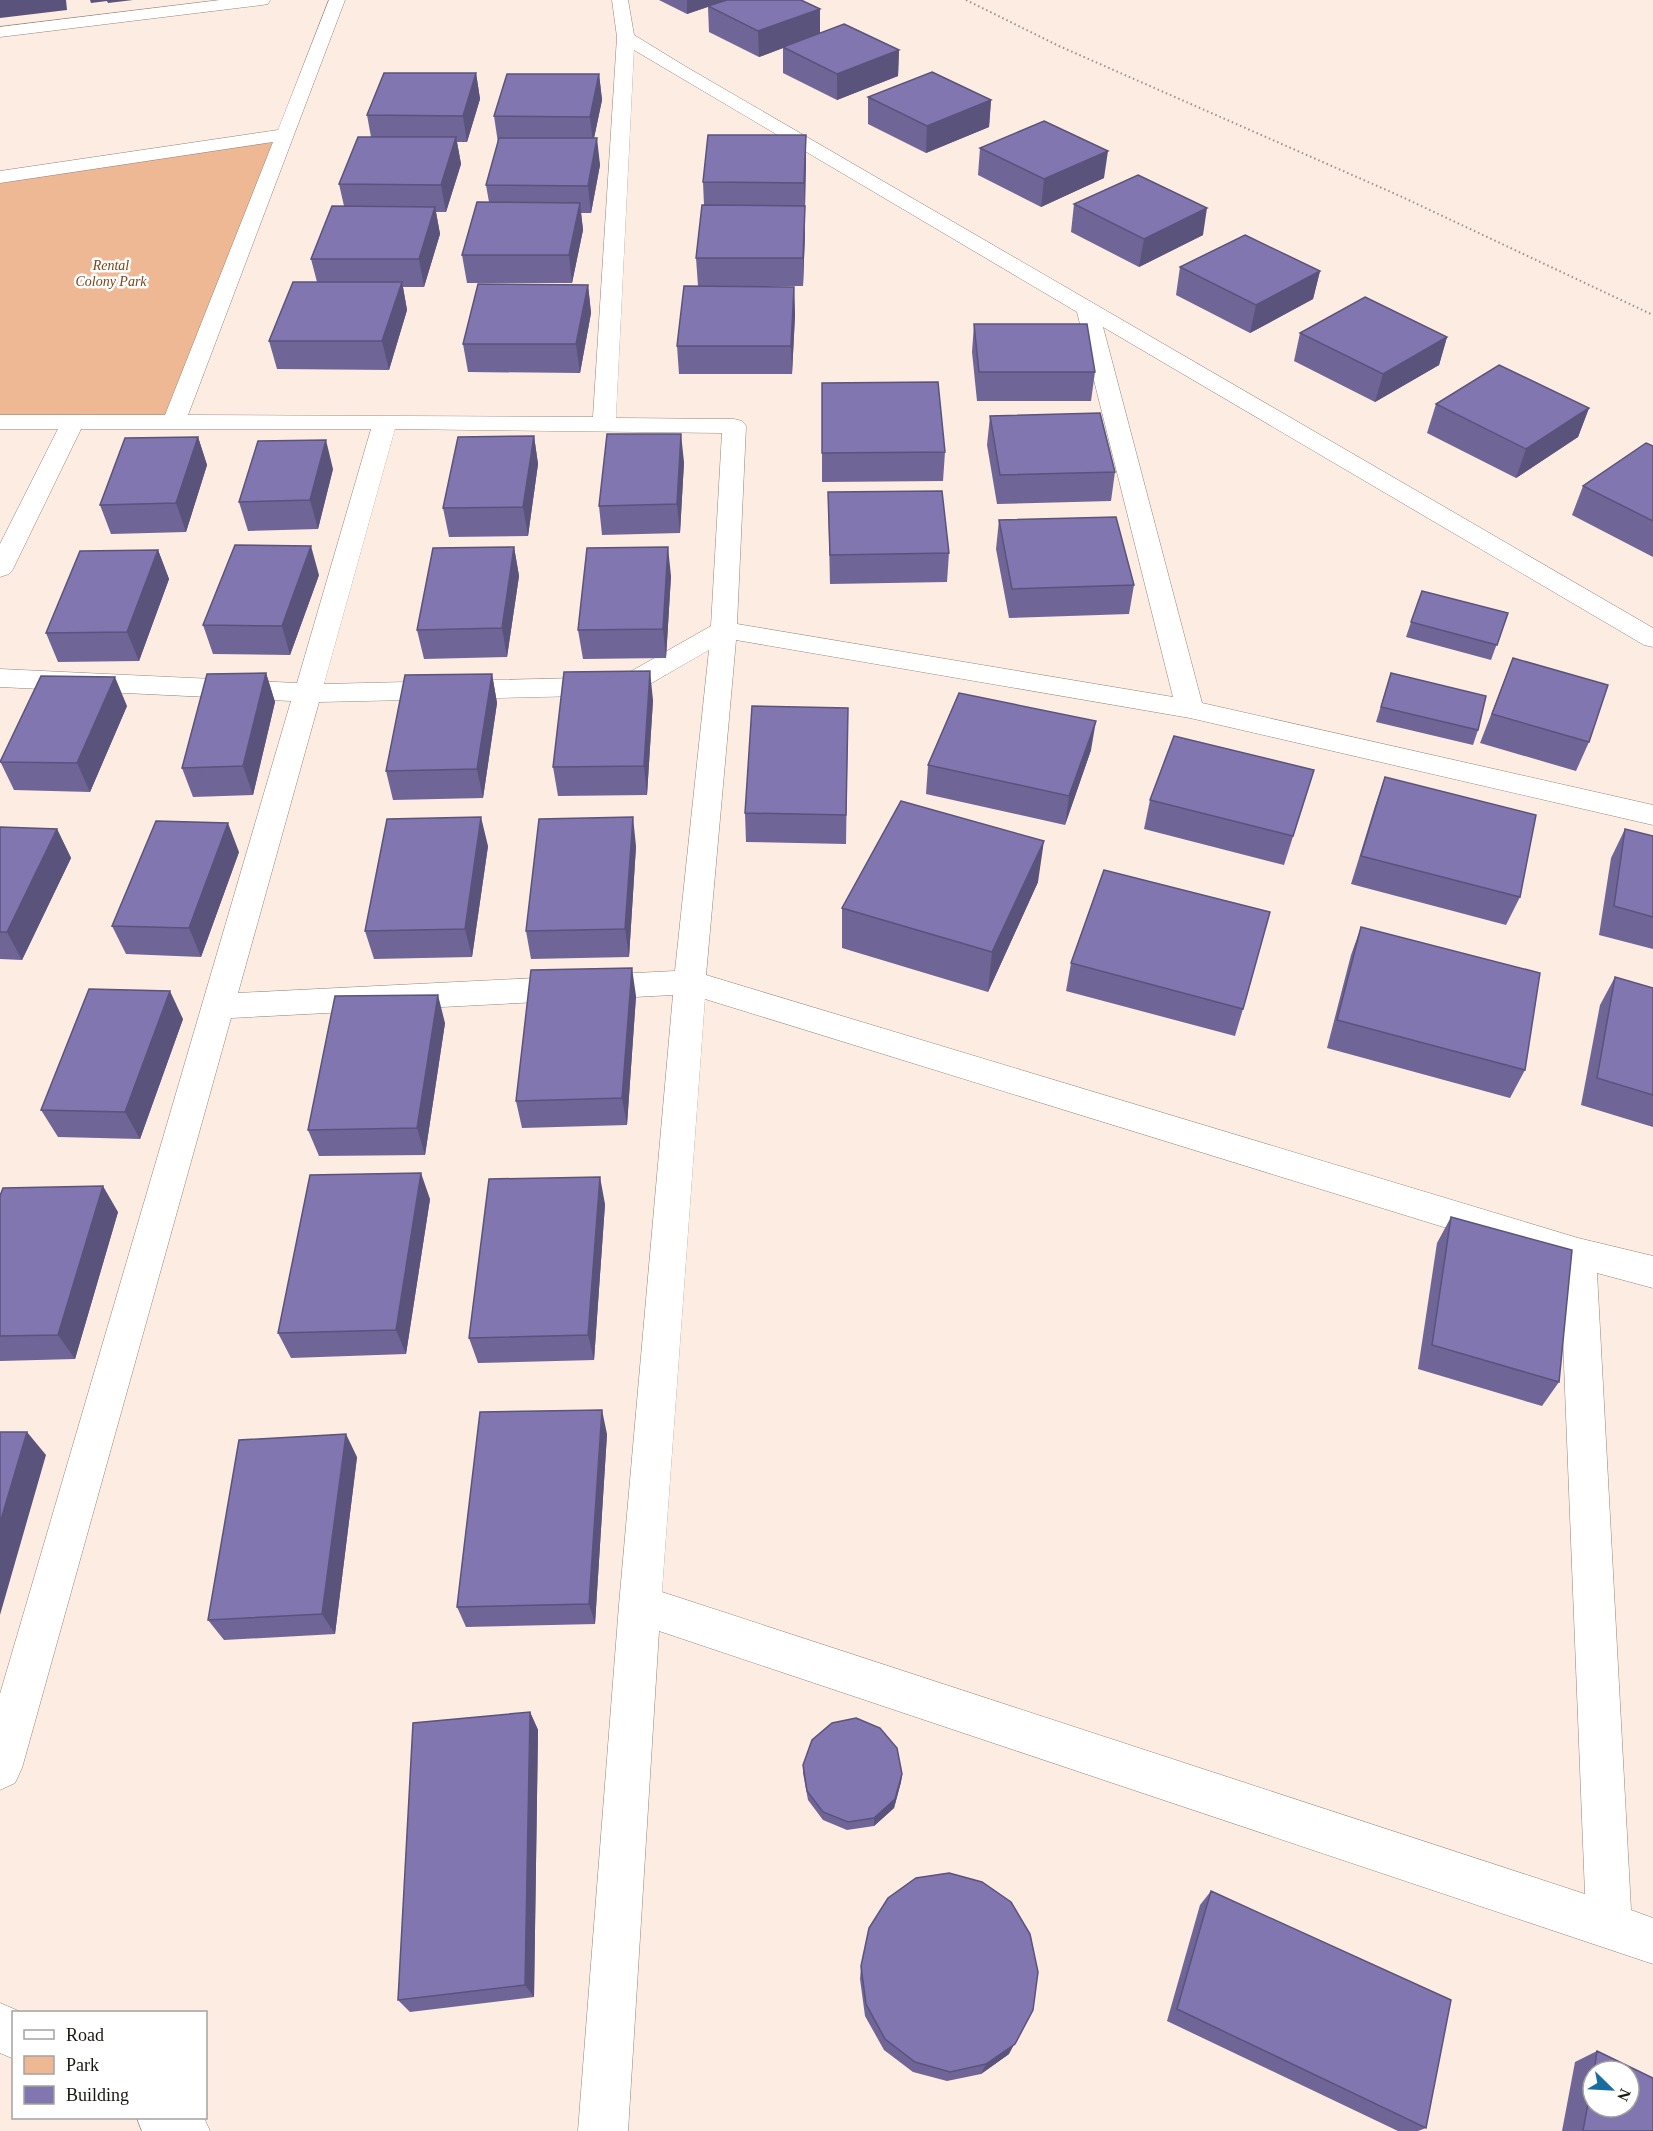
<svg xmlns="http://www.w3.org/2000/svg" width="1653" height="2131" viewBox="0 0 1653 2131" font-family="'Times New Roman',serif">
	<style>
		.green { fill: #edb893 }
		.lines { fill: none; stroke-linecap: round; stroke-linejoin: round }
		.minor-casing { stroke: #93847a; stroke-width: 1 }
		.path { stroke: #9c9088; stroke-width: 2; stroke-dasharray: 1.5 3; stroke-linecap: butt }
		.minor { fill: #fff; fill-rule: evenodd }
		.wall { fill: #6f6597; fill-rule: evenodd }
		.shaded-wall { fill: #5a537b }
		.building { fill: #8176b0; stroke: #5a537b; stroke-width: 1.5 }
		.labels { text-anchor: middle; stroke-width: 5; stroke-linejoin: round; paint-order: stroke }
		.far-park-label { font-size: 14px; font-style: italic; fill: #7a4317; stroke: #fff }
	</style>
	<rect width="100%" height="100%" fill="#fdece1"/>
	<path class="green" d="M286 134 174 422 0 421V177Z"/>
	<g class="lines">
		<g class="minor-casing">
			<path id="minor" d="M220 0H270L268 4 262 5 0 37V27Z
				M329 0H345L188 415 593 417 617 37 612 0H628L634 35 688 68 1653 628V647L1644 645 1103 327 1202 703 1653 805V825L1190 718 736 640 706 975 1578 1238 1653 1256V1288L1597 1273 1631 1910 1653 1918V1964L659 1631 628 2131H578L619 1605 673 995 231 1018 22 1768 15 1783 0 1790V1694L291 701 0 687V669L297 683 371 429H81L13 569 9 574 0 577V544L58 429H0V415H165L273 142 0 183V171L278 130ZM634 50 1077 312 1173 697 737 624 746 426 742 421 734 419 616 418ZM395 429 722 433 711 626 621 677 324 684ZM709 650 675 971 238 993 319 702 626 695 636 692ZM705 999 1560 1263 1585 1894 662 1592Z
				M0 2003 21 2012H14V2059L0 2053Z
				M137 2118H204L210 2131H142Z"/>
		</g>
		<path class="path" d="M966 0 1059 46 1400 196 1653 315"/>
		<use href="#minor" class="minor"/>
	</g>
	<path class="wall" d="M659 0H801L820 9V33L899 50 898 76 837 100 783 73V48L759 57 709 32 708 7 687 14Z
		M476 73 480 99 467 142H457L461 164 446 212H436L440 234 424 287H403L407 310 389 370 277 369 269 341 317 282 311 259 344 206 339 184 371 137 367 115Z
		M599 74 602 100 594 138 600 165 591 213H581L583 230 572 283H467L462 255 489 202 486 185 498 143 494 116Z
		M868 97 991 100 989 127 926 153 868 124Z
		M806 135 805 206V233L803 286H698L696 258 704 205 703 182Z
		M980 148 1104 178 1041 207 978 175Z
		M1074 204 1203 235 1139 267 1071 232Z
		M1180 267 1320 271 1313 299 1250 333 1176 295Z
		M588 285 591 313 580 373 468 372 463 344Z
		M794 287 795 315 792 374H679L677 346Z
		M974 324 1095 372 1091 401H977L972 352Z
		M1300 333 1447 337 1439 365 1375 402 1294 361Z
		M822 383 945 452 943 481 822 482Z
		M1436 404 1589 408 1578 437 1516 478 1427 433Z
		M990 416 1115 472 1111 501 997 504 987 445Z
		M534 436 538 464 528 536 449 537 443 508Z
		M198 437 207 465 186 532 111 534 100 505Z
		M1653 446V557L1572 515 1583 486Z
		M684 462 680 533 602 535 599 506Z
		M333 469 318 529 248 531 239 502Z
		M828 492 949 553 947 582 830 584Z
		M999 520 1134 585 1129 614 1009 618 996 549Z
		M514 547 519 576 507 657 424 659 417 630Z
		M158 550 169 579 139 661 58 662 46 633Z
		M319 575 290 655 213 654 203 625Z
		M671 576 666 658 583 659 578 630Z
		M1508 613 1491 660 1406 637 1411 622Z
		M1513 658 1589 742 1576 771 1480 743Z
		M266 673 275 702 253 795 193 797 182 768Z
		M1391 673 1478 730 1473 745 1376 722Z
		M492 674 497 703 483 798 393 800 386 771Z
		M653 700 647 795 558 796 553 767Z
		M127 706 90 792 14 790 0 761Z
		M848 708 846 844 746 842 745 813Z
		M1091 750 1065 825 926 794 928 765Z
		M1314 770 1284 865 1144 829 1150 800Z
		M1385 777 1520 897 1506 925 1351 884 1375 806Z
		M0 827 57 829 71 858 22 960 0 959Z
		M1625 829 1653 836V949L1599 935 1611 858Z
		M488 846 472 957 374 959 365 931Z
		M636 846 629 957 531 959 526 931Z
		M239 852 201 957 126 954 112 926Z
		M1038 882 988 992 842 948V908Z
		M1361 927 1525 1070 1510 1098 1327 1048 1351 955Z
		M1071 963 1243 1009 1235 1036 1066 991Z
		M1615 977 1653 988V1127L1581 1105 1600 1005Z
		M636 996 627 1125 522 1128 516 1101Z
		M183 1019 140 1139 58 1137 41 1110Z
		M445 1023 425 1155 319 1156 308 1130Z
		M0 1196 118 1212 75 1359 0 1361Z
		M430 1199 406 1354 291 1358 278 1333Z
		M605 1204 594 1360 478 1363 469 1338Z
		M1451 1217 1559 1382 1542 1406 1418 1369 1437 1243Z
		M607 1434 595 1624 466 1627 457 1607Z
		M357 1457 335 1634 224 1640 208 1620Z
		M530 1712 538 1730 534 1997 410 2012 398 2000Z
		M803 1765 902 1774 901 1782 894 1808 874 1826 847 1830 823 1820 808 1800 803 1773Z
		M1211 1891 1426 2128 1418 2131H1398L1167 2021 1200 1905Z
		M861 1966 1009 2054 981 2074 947 2081 913 2072 884 2050 865 2016 860 1979Z
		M1597 2051 1653 2078V2131H1562L1575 2062ZM1593 2071H1629V2107H1593Z"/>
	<path class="shaded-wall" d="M0 0H66L67 10 0 18Z
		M90 0H133L108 3 107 1 91 3Z
		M687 0H727L687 14Z
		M820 9V35L783 47V48L759 57 758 31Z
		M899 50 898 76 837 100V74Z
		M476 73 480 99 467 142 463 116Z
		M599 74 602 100 593 143 590 117Z
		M991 100 989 127 926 153 927 126Z
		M806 135V162L805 210 804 183Z
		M456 137 461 164 446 212 441 185Z
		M597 138 600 165 591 213 588 186Z
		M1108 151 1104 178 1041 207 1044 179Z
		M580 203 583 230 572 283 569 255Z
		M805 206V233L803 286V258Z
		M435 207 440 234 424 287 419 259Z
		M1207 208 1203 235 1139 267 1144 239Z
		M1320 271 1313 299 1250 333 1256 305Z
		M402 282 407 310 389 370 382 341Z
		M588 285 591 313 580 373 576 344Z
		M794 287 795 315 792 374 791 346Z
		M1447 337 1439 365 1375 402 1383 374Z
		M1589 408 1578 437 1516 478 1526 449Z
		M681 434 684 462 680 533 677 504Z
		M534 436 538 464 528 536 523 507Z
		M198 437 207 465 186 532 176 503Z
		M326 440 333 469 318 529 310 500Z
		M311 546 319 575 290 655 282 626Z
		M514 547 519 576 507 657 502 628Z
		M668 547 671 576 666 658 663 629Z
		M158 550 169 579 139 661 127 632Z
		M650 671 653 700 647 795 644 766Z
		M266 673 275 702 253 795 243 766Z
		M492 674 497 703 483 798 477 769Z
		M115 677 127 706 90 792 77 763Z
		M1096 721 1091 750 1065 825 1069 796Z
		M481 817 488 846 472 957 465 929Z
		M633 817 636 846 629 957 625 929Z
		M228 823 239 852 201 957 189 928Z
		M57 829 71 858 22 960 7 932Z
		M1044 841 1038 882 988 992 992 952Z
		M632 968 636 996 627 1125 622 1098Z
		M170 991 183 1019 140 1139 125 1112Z
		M438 995 445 1023 425 1155 417 1128Z
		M421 1173 430 1199 406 1354 396 1330Z
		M600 1177 605 1204 594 1360 588 1335Z
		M103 1186 118 1212 75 1359 58 1335Z
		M602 1410 607 1434 595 1624 589 1604Z
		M27 1432 46 1455 0 1615V1523Z
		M346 1434 357 1457 335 1634 322 1614Z
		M530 1712 538 1730 534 1997 525 1985Z
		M902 1774 901 1782 894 1808 874 1826V1818Z
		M1033 2010 1009 2054 981 2074 986 2064Z"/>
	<path class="building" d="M727 0H801L820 9 758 31 708 6Z
		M844 24 899 50 837 74 783 47Z
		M932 72 991 100 927 126 868 97Z
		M384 73H476L463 116 367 115Z
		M507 74H599L590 117 494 116Z
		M1044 121 1108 151 1044 179 980 148Z
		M708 135H806L804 183 703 182Z
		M358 137H456L441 185 339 184Z
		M499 138H597L588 186 486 185Z
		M1138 175 1207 208 1144 239 1074 204Z
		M477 202 580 203 569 255H462Z
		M702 205 805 206 803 258H696Z
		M332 206 435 207 419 259H311Z
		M1245 235 1320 271 1256 305 1180 267Z
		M293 282H402L382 341H269Z
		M478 284 588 285 576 344H463Z
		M684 286 794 287 791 346H677Z
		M1365 297 1447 337 1383 374 1300 333Z
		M974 324H1087L1095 372H979Z
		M1499 365 1589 408 1526 449 1436 404Z
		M938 382 945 452 822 453V383Z
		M1100 413 1115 472 1000 475 990 416Z
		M607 434H681L677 504 599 506Z
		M534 436 523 507 443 508 458 437Z
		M198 437 176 503 100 505 125 438Z
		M326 440 310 500 239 502 258 441Z
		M1646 443 1653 446V521L1583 486Z
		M942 491 949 553 830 555 828 492Z
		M1116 517 1134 585 1012 589 999 520Z
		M235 545 311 546 282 626 203 625Z
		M514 547 502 628 417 630 433 548Z
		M668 547 663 629 578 630 587 548Z
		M158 550 127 632 46 633 80 551Z
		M1422 591 1508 613 1497 645 1411 622Z
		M1513 658 1608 685 1589 742 1492 714Z
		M650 671 644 766 553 767 564 672Z
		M266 673 243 766 182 768 207 674Z
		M1391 673 1486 696 1478 730 1381 707Z
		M492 674 477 769 386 771 405 675Z
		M41 676 115 677 77 763 0 762Z
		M959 693 1096 721 1069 796 928 765Z
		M752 706 848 708 846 815 745 813Z
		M1174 736 1314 770 1293 836 1150 800Z
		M1385 777 1536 815 1520 897 1361 856Z
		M901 801 1044 841 992 952 842 908Z
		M481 817 465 929 365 931 387 819Z
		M633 817 625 929 526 931 539 819Z
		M156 821 228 823 189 928 112 926Z
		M0 827 57 829 7 932H0Z
		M1625 829 1653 836V917L1614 906Z
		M1104 870 1270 912 1243 1009 1071 963Z
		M1361 927 1540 973 1525 1070 1337 1020Z
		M632 968 622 1098 516 1101 531 970Z
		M1615 977 1653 988V1095L1597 1078Z
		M89 989 170 991 125 1112 41 1110Z
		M438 995 417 1128 308 1130 335 996Z
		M421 1173 396 1330 278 1333 310 1175Z
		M600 1177 588 1335 469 1338 489 1179Z
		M103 1186 58 1335 0 1336V1196L3 1188Z
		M1451 1217 1572 1250 1559 1382 1432 1345Z
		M602 1410 589 1604 457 1607 480 1412Z
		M0 1432H27L0 1523Z
		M346 1434 322 1614 208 1620 239 1440Z
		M530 1712 525 1985 398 2000 413 1723Z
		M856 1718 880 1728 897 1748 902 1774 895 1799 874 1818 848 1822 823 1812 807 1791 803 1765 812 1740 832 1723Z
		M949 1873 982 1882 1011 1902 1030 1934 1038 1972 1033 2010 1015 2044 986 2064 950 2072 915 2062 885 2039 866 2004 861 1966 869 1928 888 1898 916 1878Z
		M1211 1891 1451 2000 1426 2128 1177 2009Z
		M1597 2051 1653 2078V2131H1583L1593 2076V2107H1629V2071H1594Z"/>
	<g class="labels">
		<g class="far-park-label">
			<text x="111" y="270">Rental<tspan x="111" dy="16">Colony Park</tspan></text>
		</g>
	</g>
	<rect x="12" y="2011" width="195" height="108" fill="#ffffff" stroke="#a4a2a0" stroke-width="1.5"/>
	<rect x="24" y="2030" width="30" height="9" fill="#ffffff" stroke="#a4a2a0" stroke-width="1.5"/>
	<text x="66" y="2041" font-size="18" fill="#1b1612">Road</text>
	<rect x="24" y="2056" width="30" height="18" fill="#edb893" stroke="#a4a2a0" stroke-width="1.5"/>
	<text x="66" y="2071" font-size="18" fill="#1b1612">Park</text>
	<rect x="24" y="2086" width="30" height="18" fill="#8176b0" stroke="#a4a2a0" stroke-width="1.5"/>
	<text x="66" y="2101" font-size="18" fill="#1b1612">Building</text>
	<g transform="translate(1611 2089) rotate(114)"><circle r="28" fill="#ffffff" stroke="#a4a2a0" stroke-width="1.5"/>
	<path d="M0-4.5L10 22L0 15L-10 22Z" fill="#186d9e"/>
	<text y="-9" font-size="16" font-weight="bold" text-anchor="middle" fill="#1b1612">N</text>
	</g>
</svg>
